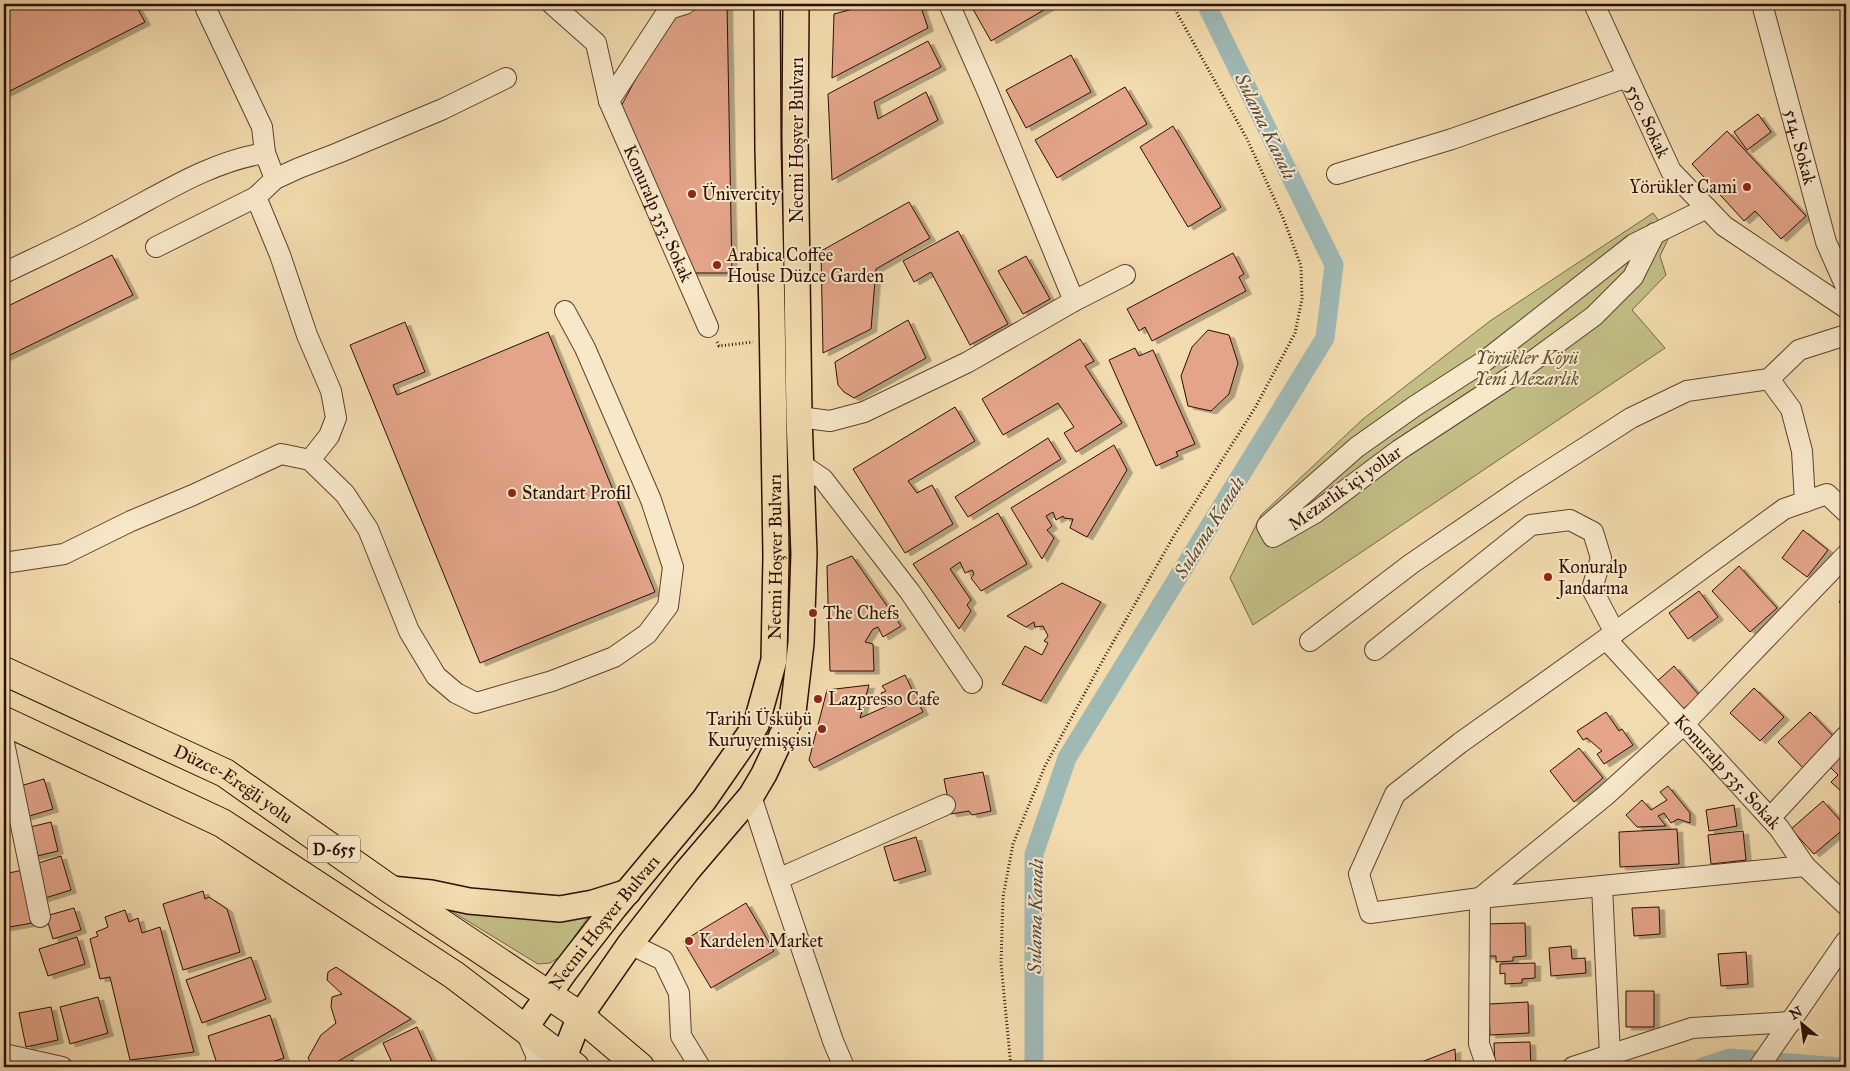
<svg xmlns="http://www.w3.org/2000/svg" width="1850" height="1071" viewBox="0 0 1850 1071" font-family="'IM FELL Great Primer',serif">
	<style>
		.green { fill: #c2be85; stroke: #786644 }
		.lines { fill: none; stroke-linecap: round; stroke-linejoin: round }
		.canal { stroke: #9fb9b5; stroke-width: 19 }
		.building { fill: #e3a489; stroke: #2d0e03; filter: url(#shadow) }
		.minor-casing { stroke: #5e412e; stroke-width: 22 }
		.major-casing { stroke: #2d0e03; stroke-width: 28 }
		.highway-casing { stroke: #2d0e03; stroke-width: 30 }
		.path { stroke: #2d0e03; stroke-width: 3; stroke-dasharray: 1 2.5; stroke-linecap: butt }
		.minor { stroke: #f7e8ca; stroke-width: 20 }
		.major { stroke: #f2dbae; stroke-width: 25 }
		.highway { stroke: #f2dbae; stroke-width: 28 }
		.poi-dot { fill: #8f2418; stroke: #f7e8ca; stroke-width: 2 }
		.labels { text-anchor: middle; stroke-width: 4; stroke-linejoin: round; paint-order: stroke }
		.shield { fill: #f7e8ca; stroke: #6a4f3f; stroke-width: 1 }
		.shield-label { font-size: 16px; font-weight: bold; fill: #2d0e03 }
		.street-label { font-size: 18px; fill: #2d0e03; stroke: #f7e8ca }
		.poi-label { font-size: 18px; fill: #2d0e03; stroke: #f7e8ca; text-anchor: start }
		.park-label { font-size: 18px; font-style: italic; fill: #614c30; stroke: #f7e8ca }
		.water-label { font-size: 19px; font-style: italic; fill: #554a41; stroke: #f7e8ca }
	</style>
	<defs>
		<filter id="shadow"><feDropShadow dx="5.5" dy="3" stdDeviation="0" flood-color="#0004"/></filter>
	</defs>
	<rect width="100%" height="100%" fill="#f2dbae"/>
	<filter id="stains"><feTurbulence type="fractalNoise" baseFrequency=".004" numOctaves="4"/><feColorMatrix values="0 0 0 0 .2 0 0 0 0 .09 0 0 0 0 .02 0 0 0 .5 -.17"/></filter>
	<radialGradient id="worn" r=".72"><stop offset=".6" stop-color="#630" stop-opacity="0"/><stop offset="1" stop-color="#630" stop-opacity=".3"/></radialGradient>
	<path class="green" d="M1653 213 1670 235 1660 256 1666 275 1632 310 1665 348 1253 625 1230 578 1261 515 1363 419 1490 321Z
		M448 909 593 910 561 956 550 963 538 964Z"/>
	<g class="lines">
		<path class="canal" d="M1034 1067V854L1067 758 1325 338 1334 265 1206 4
			M1702 1067 1730 1058 1840 1067"/>
	</g>
	<path class="building" d="M4 4H135L145 22 4 94Z
		M719 4H727L732 273H689L616 116 669 16Z
		M872 4H920L928 28 832 78 834 14Z
		M970 4H1054L991 41Z
		M928 41 941 67 874 102 878 119 926 92 938 120 832 180 828 94Z
		M1071 55 1091 92 1026 128 1006 90Z
		M1125 87 1147 124 1057 178 1035 140Z
		M1758 114 1771 132 1747 150 1734 132Z
		M1173 126 1221 207 1188 227 1140 147Z
		M1727 131 1806 216 1781 239 1755 211 1744 221 1692 164Z
		M909 202 930 238 876 269 871 329 823 353 821 251Z
		M958 231 1008 324 970 345 931 272 914 282 903 261Z
		M1233 253 1244 274 1239 277 1246 291 1152 341 1145 327 1139 331 1127 309Z
		M112 255 133 295 4 358V308Z
		M1026 256 1050 299 1023 314 998 271Z
		M908 320 926 358 854 398 844 392 838 385 835 362Z
		M405 322 425 372 393 385 397 395 548 332 655 592 480 663 350 345Z
		M1208 330 1229 335 1238 363 1229 394 1211 411 1188 406 1181 376 1192 347Z
		M1080 339 1094 361 1085 366 1122 423 1076 452 1064 433 1074 427 1058 403 1003 435 982 399Z
		M1135 348 1139 356 1153 350 1195 444 1176 452 1178 456 1156 466 1109 360Z
		M955 407 975 441 908 481 917 493 932 485 953 524 905 553 853 469Z
		M1048 438 1061 459 968 517 955 497Z
		M1114 445 1127 470 1087 537 1070 528 1073 519 1064 518 1063 516 1056 520 1053 512 1046 516 1052 526 1047 530 1054 538 1042 559 1011 508Z
		M998 513 1027 564 981 591 971 578 974 574 972 570 965 573 960 562 950 569 971 600 967 605 971 611 959 629 913 564Z
		M1803 530 1828 550 1807 577 1782 558Z
		M852 556 901 626 883 637 878 627 873 629 865 642 873 644 874 671H830L827 566Z
		M1739 566 1777 608 1750 632 1712 591Z
		M1062 583 1101 602 1041 701 1002 684 1025 646 1042 655 1048 643 1044 641 1048 636 1043 626 1035 627 1034 622 1026 627 1007 616Z
		M1699 591 1718 617 1688 639 1669 613Z
		M1846 593V608L1839 602Z
		M1674 666 1699 695 1679 713 1654 684Z
		M905 675 923 712 814 768 809 760 827 690 869 685 860 718 887 706 881 693 886 691 882 686Z
		M1754 688 1784 717 1760 741 1730 713Z
		M1606 712 1619 731 1622 729 1633 745 1604 764 1597 754 1602 751 1587 738 1583 740 1577 731Z
		M1810 712 1835 738 1803 768 1778 742Z
		M1579 748 1603 778 1574 802 1550 771Z
		M1846 750V788L1842 792 1831 782 1838 775 1830 767Z
		M983 772 991 811 972 815 969 811 951 814 944 779Z
		M44 779 53 809 26 817 17 787Z
		M1668 786 1690 813V823L1678 819 1671 823 1664 813 1658 816 1666 826 1637 827 1626 815 1642 800 1651 810 1667 800 1660 792Z
		M1823 801 1846 827 1814 854 1791 829Z
		M1734 805 1737 826 1709 831 1706 810Z
		M51 822 58 851 33 857 26 828Z
		M1677 829 1679 864 1620 867 1619 832Z
		M1743 831 1746 860 1711 864 1708 835Z
		M916 837 926 871 894 881 884 847Z
		M61 856 71 890 42 899 32 865Z
		M23 870 32 923 4 928V874Z
		M203 891 205 899 209 897 227 909 240 952 183 970 163 904Z
		M746 903 774 951 711 988 683 941Z
		M1659 907 1660 934 1634 936 1632 908Z
		M74 908 81 930 53 939 46 916Z
		M125 910 129 922 138 918 142 933 160 927 194 1052 130 1060 110 977 100 979 90 939 98 936 96 932 108 927 105 917Z
		M1525 923 1526 956 1513 957V961L1496 962V956H1484L1483 924Z
		M77 937 85 964 48 976 39 949Z
		M1571 946 1572 959 1585 958 1586 973 1551 976 1549 948Z
		M1746 952 1748 984 1721 986 1718 954Z
		M251 957 266 999 202 1023 186 980Z
		M1535 963V978L1522 979V983L1505 984V973L1500 974V964Z
		M336 967 411 1019 328 1067H314L308 1058 321 1035 336 1023 331 1007 332 997 342 994 327 980 328 972Z
		M1626 991H1654V1027H1626Z
		M98 997 108 1033 70 1044 60 1007Z
		M1528 1002 1529 1033 1490 1035 1489 1004Z
		M51 1007 58 1040 26 1047 19 1013Z
		M270 1015 284 1058 257 1067H218L208 1036Z
		M417 1027 433 1063 424 1067H394L383 1043Z
		M1530 1042 1531 1067H1495L1494 1043Z
		M1455 1049 1456 1067H1416V1064Z
		M353 1060 357 1067H338Z"/>
	<g class="lines">
		<g class="minor-casing">
			<g id="minor">
				<path id="s1" d="M552 4 596 43 609 101 708 327"/>
				<path d="M949 4 987 90 1074 301"/>
				<path id="s2" d="M1594 4 1671 171 1724 226 1846 308"/>
				<path id="s3" d="M1762 4 1826 242 1846 287"/>
				<path d="M206 9 262 127 265 153"/>
				<path d="M609 101 669 9 685 4"/>
				<path d="M1337 174 1452 139 1627 77"/>
				<path d="M1655 233 1633 277 1594 316 1515 374 1399 450 1315 513 1273 537 1267 526 1357 447 1415 406 1486 360 1634 244 1707 208"/>
				<path d="M156 247 256 197"/>
				<path d="M4 273C39 256 75 240 109 221 160 195 208 162 265 153L275 179"/>
				<path d="M1769 379 1791 409 1802 451 1805 502"/>
				<path d="M799 417 830 421 864 412 968 362 1074 301 1125 275"/>
				<path d="M310 460 329 436 336 418 331 391 307 335 280 255 256 197 275 179 299 168 338 153 443 109 506 78"/>
				<path d="M801 464 823 479 910 592 972 683"/>
				<path d="M4 563 64 554 131 521 193 495 281 454 310 460 345 494 368 529 409 631 436 676 456 693 476 703 552 681 614 657 647 634 668 606 673 567 651 500 585 348 565 311"/>
				<path id="s4" d="M1606 639 1779 828 1805 866 1846 905"/>
				<path d="M1310 641 1411 564 1522 488 1631 418 1687 391 1769 379 1799 350 1846 335"/>
				<path d="M1375 650 1531 525 1570 520 1593 532 1601 558 1592 589 1615 633"/>
				<path d="M4 743 40 917"/>
				<path d="M751 796 778 879"/>
				<path d="M1770 818 1846 736"/>
				<path d="M1805 866 1480 898 1370 913 1359 874 1395 794 1460 743 1606 639 1784 509 1827 494 1846 512"/>
				<path d="M1602 886 1610 1055"/>
				<path d="M630 944 663 960 679 993 681 1036 700 1067"/>
				<path d="M525 1030 537 1057 534 1067"/>
				<path d="M4 1054 62 1067"/>
				<path d="M844 1067 833 1041 778 879 945 805"/>
				<path d="M1487 1067 1479 1044 1480 898 1605 796 1684 724 1846 555"/>
				<path d="M1573 1067 1692 1028 1791 1022"/>
				<path d="M1759 1067 1846 941"/>
			</g>
		</g>
		<g class="major-casing">
			<g id="major">
				<path d="M391 889 431 893 469 901 560 909 593 903 628 892"/>
				<path id="s5" d="M525 1028 565 971 614 908 704 800 756 725 774 660 776 556 772 312 768 149 767 4"/>
				<path d="M564 1057 580 1016 630 944 687 871 751 796 764 774 793 712 801 643 804 554 799 417 795 134 796 4"/>
			</g>
		</g>
		<g class="highway-casing">
			<g id="highway">
				<path id="s6" d="M4 671 225 773 387 887 580 1016 640 1067"/>
				<path d="M4 721 222 823 454 975 575 1067"/>
			</g>
		</g>
		<path class="path" d="M717 342 719 346 753 342
			M1011 1067 1001 963 1003 897 1013 844 1045 766 1104 658 1175 534 1255 408 1295 333 1302 299 1301 266 1284 220 1247 139 1172 4"/>
		<use href="#minor" class="minor"/>
		<use href="#major" class="major"/>
		<use href="#highway" class="highway"/>
	</g>
	<g class="poi-dot">
		<circle cx="1747" cy="187" r="5"/>
		<circle cx="692" cy="194" r="5"/>
		<circle cx="717" cy="265" r="5"/>
		<circle cx="512" cy="493" r="5"/>
		<circle cx="1548" cy="577" r="5"/>
		<circle cx="813" cy="613" r="5"/>
		<circle cx="818" cy="699" r="5"/>
		<circle cx="822" cy="729" r="5"/>
		<circle cx="689" cy="941" r="5"/>
	</g>
	<g class="labels">
		<rect class="shield" x="308" y="835.5" width="52" height="27" rx="4"/>
		<g class="shield-label">
			<text x="334" y="855">D-655</text>
		</g>
		<g class="street-label">
			<text dy="6" stroke="none"><textPath href="#s2" startOffset="129">550. Sokak</textPath></text>
			<text transform="translate(797 140) rotate(-90)" y="6">Necmi Hoşver Bulvarı</text>
			<text dy="6" stroke="none"><textPath href="#s3" startOffset="148">514. Sokak</textPath></text>
			<text dy="6" stroke="none"><textPath href="#s1" startOffset="241">Konuralp 353. Sokak</textPath></text>
			<text transform="translate(1345 488) rotate(-35)" y="6">Mezarlık içi yollar</text>
			<text dy="6" stroke="none"><textPath href="#s5" startOffset="552">Necmi Hoşver Bulvarı</textPath></text>
			<text dy="6" stroke="none"><textPath href="#s4" startOffset="180">Konuralp 535. Sokak</textPath></text>
			<text dy="6" stroke="none"><textPath href="#s6" startOffset="256">Düzce-Ereğli yolu</textPath></text>
			<text dy="6" stroke="none"><textPath href="#s5" startOffset="132">Necmi Hoşver Bulvarı</textPath></text>
		</g>
		<g class="poi-label">
			<text x="1737" y="193" text-anchor="end">Yörükler Cami</text>
			<text x="702" y="200">Ünivercity</text>
			<text x="727" y="261">Arabica Coffee<tspan x="727" dy="21">House Düzce Garden</tspan></text>
			<text x="522" y="499">Standart Profil</text>
			<text x="1558" y="573">Konuralp<tspan x="1558" dy="21">Jandarma</tspan></text>
			<text x="823" y="619">The Chefs</text>
			<text x="828" y="705">Lazpresso Cafe</text>
			<text x="812" y="725" text-anchor="end">Tarihi Üskübü<tspan x="812" dy="21">Kuruyemişçisi</tspan></text>
			<text x="699" y="947">Kardelen Market</text>
		</g>
		<g class="park-label">
			<text x="1527" y="364">Yörükler Köyü<tspan x="1527" dy="21">Yeni Mezarlık</tspan></text>
		</g>
		<g class="water-label">
			<text transform="translate(1266 126) rotate(64)" y="7">Sulama Kanalı</text>
			<text transform="translate(1209 527) rotate(-58)" y="7">Sulama Kanalı</text>
			<text transform="translate(1035 916) rotate(-89)" y="7">Sulama Kanalı</text>
		</g>
	</g>
	<rect width="1850" height="1071" fill="none" stroke="#f2dbae" stroke-width="20"/>
	<rect x="5" y="5" width="1840" height="1061" fill="none" stroke="#2d0e03" stroke-width="2.5"/>
	<rect x="10" y="10" width="1830" height="1051" fill="none" stroke="#2d0e03"/>
	<g transform="translate(1802 1024) rotate(331)" stroke="#f7e8ca" stroke-width="4" paint-order="stroke">
	<path d="M0-4L9 19L0 12L-9 19Z" fill="#2d0e03"/>
	<text y="-8" font-size="14" font-weight="bold" text-anchor="middle" fill="#2d0e03">N</text>
	</g>
	<rect width="100%" height="100%" filter="url(#stains)"/>
	<rect width="100%" height="100%" fill="url(#worn)"/>
</svg>
